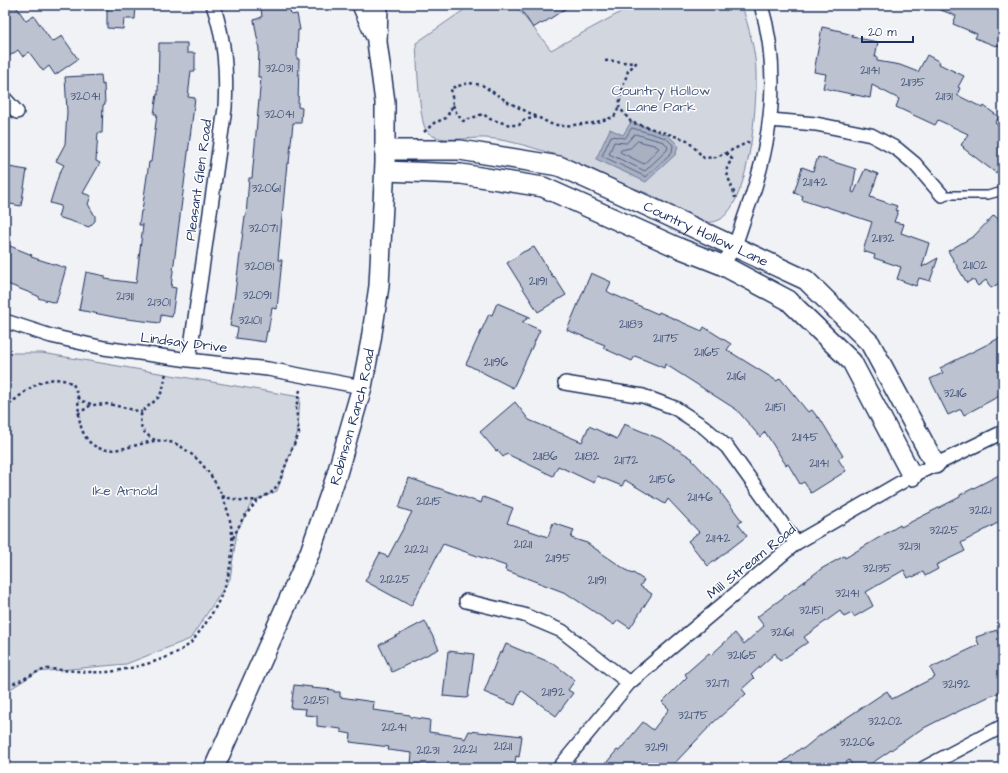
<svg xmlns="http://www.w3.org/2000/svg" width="1008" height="773" viewBox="0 0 1008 773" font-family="'Architects Daughter',sans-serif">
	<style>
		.green { fill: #d2d6df; stroke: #76829e }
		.water { fill: #a8b0c2; stroke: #707c9a }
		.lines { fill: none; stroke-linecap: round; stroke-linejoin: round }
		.shore { stroke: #536386; stroke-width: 1 }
		.building { fill: #bcc2d0; stroke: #1b2f5e }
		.lane-casing { stroke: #1b2f5e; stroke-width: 10 }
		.street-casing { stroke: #1b2f5e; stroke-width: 16 }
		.secondary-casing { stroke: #1b2f5e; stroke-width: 22 }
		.path { stroke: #1b2f5e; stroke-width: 2.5; stroke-dasharray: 3 3; stroke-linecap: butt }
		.lane { stroke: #fff; stroke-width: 7 }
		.street { stroke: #fff; stroke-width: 13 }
		.secondary { stroke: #fff; stroke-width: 19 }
		.labels { text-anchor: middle; stroke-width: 3; stroke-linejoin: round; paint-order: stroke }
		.number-label { font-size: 12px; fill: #43547a }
		.park-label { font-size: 14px; fill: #49597e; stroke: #fff }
		.street-label { font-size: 14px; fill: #1b2f5e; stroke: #fff }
	</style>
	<rect width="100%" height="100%" fill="#f1f2f5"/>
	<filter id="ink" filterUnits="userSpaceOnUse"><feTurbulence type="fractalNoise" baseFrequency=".025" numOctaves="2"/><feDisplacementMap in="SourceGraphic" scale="8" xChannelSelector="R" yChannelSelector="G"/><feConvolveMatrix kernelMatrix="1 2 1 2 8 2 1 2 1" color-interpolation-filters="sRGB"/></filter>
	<g filter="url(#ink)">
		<path class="green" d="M471 5H515L551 50 634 5H742C748 27 756 50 756 73 757 106 750 199 721 219 714 223 707 223 700 221 684 216 670 205 655 197 644 191 632 188 620 183 607 177 594 169 580 164 554 154 514 140 486 138 470 137 436 145 426 130 419 120 417 59 416 43Z
			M5 353H42L300 397 298 432 277 491 252 502 237 531 230 579 190 639 126 664 37 672 12 688H5Z"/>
		<path class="water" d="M631 122 668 135 678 145 676 154 646 182 596 159 610 129 623 135Z"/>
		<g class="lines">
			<path class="shore" d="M632 128 666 138 673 145 672 152 646 177 602 156 611 136 625 138Z
				M635 134 664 142 668 147 667 150 645 171 609 154 614 142 626 143Z
				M638 141 654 145 659 148 644 164 620 152 621 150 630 148Z"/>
		</g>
		<path class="building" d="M5 5H15L26 21 34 16 52 42 62 36 78 59 55 75 49 66 43 71 29 52 23 57 18 50 5 59Z
			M107 5H136L135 19H124L123 29 107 28Z
			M269 5H289L291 15 297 14 300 30H298L297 59H299L298 107 302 108 301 123H293L289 163H287L278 260H282L277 309 272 308 268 332 267 331 265 342 236 338 238 328 230 326 233 308 245 216H246L249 178H252L261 77H258L259 49 254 20 262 17 261 8 269 7Z
			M518 5H571L542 24 541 23 533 28Z
			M931 5H995L1003 8V47L997 45 996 46 975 38 977 34 953 24 956 16 931 6Z
			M822 27 841 31V32L853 35 852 37 878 42 875 57H877V61L900 65 918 72 927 55 940 62 939 64 964 76 958 87 960 88 957 95 983 108 984 106 999 117 995 123 1003 129V163L996 173 963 148 964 147 961 145 968 134 938 120 935 125 896 107 899 99 872 85 870 98 823 88 826 74 814 72Z
			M159 43H187V53H195V71H191L188 97 195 98 171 287 176 288 172 317 161 315 160 323 119 318 79 310 86 272 105 276V279L136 283 143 225H139L141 211H142L149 162H151L157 114H154L157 94 158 95Z
			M101 75 102 85 104 84 105 104 103 105 102 133H98L96 161 100 163 83 193 91 196 88 204 95 216V221L89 227 58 217 61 206 50 203 59 174 64 165 56 161 65 144 67 112 65 77Z
			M818 157 856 169 852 192 854 193 865 169 878 174 870 197 897 206 895 210 898 211 894 222 904 224 901 233 929 243 922 267 938 258 930 281 919 278 916 286 897 279 901 267 874 258 875 255 863 251 872 222 824 206 823 207 802 200 803 196 794 193 802 167 813 171Z
			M9 167 27 170 21 206 5 203V173H8Z
			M994 215 1003 224V281L991 288 986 280 978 286 973 279 967 283 948 251 974 236Z
			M5 244 32 255 31 257 66 268 56 303 38 298V296L5 283Z
			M534 247 553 277 554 276 566 295 538 312 507 263 523 252Z
			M591 273 611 282 607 291 610 293 658 314 659 312 702 331 704 327 731 344 727 350 777 381 780 378 808 412 812 410 818 418 819 417 843 456 838 459 846 471 811 493 804 482 800 484 788 464 786 465 765 432 760 437 737 410 665 364 664 368 635 356 632 361 603 348 605 345 567 330Z
			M497 303 530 317 522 322 540 330 513 388 466 364 489 314 492 315Z
			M1003 336V394L964 415 961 409 948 415 930 379 943 373 940 368 988 344Z
			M515 402 529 420 582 442 589 426 617 439 624 424 663 440 693 459 692 460 722 492 721 493 742 521 738 524 747 536 708 566 688 541 699 532 668 499 665 504 625 480 622 486 597 476 594 483 558 466 553 476 507 454 503 457 497 450 496 451 480 432Z
			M1003 473V520L961 543 965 551 936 565 938 569 925 576 923 572 913 577 912 576 908 578 904 570 866 592 873 606 854 617 852 613 844 617 840 611 804 637 808 642 780 661 775 653 751 675 754 678 742 689 746 694 714 722 670 768H602L617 750 619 751 643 722 653 730 669 709 662 702 687 677 685 674 709 653 711 655 735 633 744 644 764 626 757 617 821 569 844 556 845 558 900 525 901 527 960 497V495Z
			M409 478 481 503 483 497 513 508 507 523 548 537 553 523 574 530 571 538 587 543 632 574 633 573 644 580 640 586 652 594 630 628 618 620 614 625 566 593 505 570 506 566 443 544 411 606 365 581 380 553 388 557 412 512 399 508Z
			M425 621 439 649 392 672 379 645Z
			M997 630V632L999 631 1003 642V691L986 698 953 714V713L920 730 865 768H854L849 760 839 768H776L801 748 803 749 819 736 887 691 892 699 935 677 930 668 979 645 976 637Z
			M506 644 554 664 575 680 568 690 573 693 556 716 521 690 515 705 484 692 500 652 502 653Z
			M448 651 474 654 468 697 466 698 443 696Z
			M294 685 312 687 311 688 334 690V692H340V697L374 702 373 710 410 715V717L430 720 429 732 463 737V738L465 739 469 731 488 733V732L522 736 519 757 516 756 514 768H460L411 764 412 753 388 750 389 747 350 742 351 734 341 732V729L317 726V716L305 715 306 709 291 708Z"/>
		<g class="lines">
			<g class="lane-casing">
				<path id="lane" d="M942 195H988L1003 191"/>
			</g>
			<g class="street-casing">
				<path id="street" d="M5 99 17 112
					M770 120 816 124 871 135 897 149 915 164 942 195
					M722 265C726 259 732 252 735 245 739 235 742 224 746 213 771 146 782 75 761 5
					M5 321 51 336 104 348 189 360 268 369 362 387
					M189 360 225 108C227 71 225 40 213 5
					M565 383 643 396 675 408 704 427 727 447 796 543
					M466 601 524 615 562 631 629 683
					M559 768 629 683 796 543 912 476 1003 432
					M924 768 1003 726"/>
			</g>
			<g class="secondary-casing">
				<g id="secondary">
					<path d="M362 5 375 35"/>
					<path id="s1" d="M385 150H460L559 166 643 204 806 280 870 343 935 464"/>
					<path d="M385 171 461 174 543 187 679 248 722 265 788 300 852 362 912 476"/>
					<path id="s2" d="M214 768 310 552 336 477 362 387 371 340 379 286 385 163V102L377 42 378 5"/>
				</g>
			</g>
			<path class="path" d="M605 61C616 60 625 63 636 63L628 71 621 93 619 107 631 122 687 140 704 158 717 157 751 141
				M453 105 457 114 463 121 483 114 490 119 510 125H519L524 120 538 117
				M424 132 434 123 446 118 453 105 451 88 469 83 482 85 508 102 551 124 563 126 593 123 614 117 619 107
				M726 153 732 159C730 162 728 166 727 168 726 178 734 188 735 198
				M78 397 82 401 91 404
				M5 408C24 393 46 369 73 384 75 388 77 393 78 398 79 412 78 424 85 436 100 462 133 444 154 441 159 440 165 441 169 442 180 444 189 452 197 459 221 483 235 519 232 552 229 582 220 603 203 627 198 633 194 641 187 646 169 660 131 669 108 672 93 673 77 671 62 670 58 670 52 669 47 669 32 672 20 684 5 685
				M78 414 91 405 109 404 142 412
				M155 440C152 438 148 436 145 433 140 427 138 416 144 410 149 405 156 401 160 395 164 388 165 379 166 371
				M222 496C234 500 244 501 257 500
				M233 538 243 518 258 500 272 492 279 483 291 451 299 434 296 407 300 390"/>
			<use href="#lane" class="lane"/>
			<use href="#street" class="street"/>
			<use href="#secondary" class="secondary"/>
		</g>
	</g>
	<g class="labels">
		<g class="number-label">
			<text x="279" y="72">32031</text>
			<text x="870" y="74">21141</text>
			<text x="913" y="86">21135</text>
			<text x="85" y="100">32041</text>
			<text x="944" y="100">21131</text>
			<text x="279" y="118">32041</text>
			<text x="815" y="186">21142</text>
			<text x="266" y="192">32061</text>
			<text x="263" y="232">32071</text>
			<text x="883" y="242">21132</text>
			<text x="975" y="269">21102</text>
			<text x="259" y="270">32081</text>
			<text x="538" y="285">21191</text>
			<text x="257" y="299">32091</text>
			<text x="125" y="300">21311</text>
			<text x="159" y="306">21301</text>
			<text x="250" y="324">32101</text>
			<text x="631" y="328">21183</text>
			<text x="666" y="342">21175</text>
			<text x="707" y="356">21165</text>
			<text x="496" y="366">21196</text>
			<text x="736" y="380">21161</text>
			<text x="955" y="397">32116</text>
			<text x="775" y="411">21151</text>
			<text x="805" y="441">21145</text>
			<text x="545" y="460">21186</text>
			<text x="587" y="460">21182</text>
			<text x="626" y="464">21172</text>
			<text x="819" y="467">21141</text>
			<text x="662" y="483">21156</text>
			<text x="700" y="501">21146</text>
			<text x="429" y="505">21215</text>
			<text x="980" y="514">32121</text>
			<text x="944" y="534">32125</text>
			<text x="718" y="542">21142</text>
			<text x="523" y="548">21211</text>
			<text x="909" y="550">32131</text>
			<text x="416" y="553">21221</text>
			<text x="558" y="562">21195</text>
			<text x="877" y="572">32135</text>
			<text x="395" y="583">21225</text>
			<text x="597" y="584">21191</text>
			<text x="847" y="597">32141</text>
			<text x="811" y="614">32151</text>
			<text x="782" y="636">32161</text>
			<text x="742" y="659">32165</text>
			<text x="717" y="687">32171</text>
			<text x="956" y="688">32192</text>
			<text x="553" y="696">21192</text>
			<text x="316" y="704">21251</text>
			<text x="693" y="719">32175</text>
			<text x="885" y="725">32202</text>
			<text x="394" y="731">21241</text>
			<text x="857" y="746">32206</text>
			<text x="503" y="750">21211</text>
			<text x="656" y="751">32191</text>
			<text x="465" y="753">21221</text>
			<text x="428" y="754">21231</text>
		</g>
		<g class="park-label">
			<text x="661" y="95">Country Hollow<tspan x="661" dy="16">Lane Park</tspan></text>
			<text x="125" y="495">Ike Arnold</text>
		</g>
		<g class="street-label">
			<text transform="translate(198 180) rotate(-82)" y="5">Pleasant Glen Road</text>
			<text dy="5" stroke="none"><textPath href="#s1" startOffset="337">Country Hollow Lane</textPath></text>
			<text transform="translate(184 342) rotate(7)" y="5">Lindsay Drive</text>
			<text dy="5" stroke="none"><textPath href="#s2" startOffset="378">Robinson Ranch Road</textPath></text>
			<text transform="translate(751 561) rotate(-39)" y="5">Mill Stream Road</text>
		</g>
	</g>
	<rect width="1008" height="773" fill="none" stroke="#fff" stroke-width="20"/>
	<rect x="10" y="10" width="988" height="753" fill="none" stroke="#1b2f5e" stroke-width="1.5" filter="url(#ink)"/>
	<path d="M862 36v6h51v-6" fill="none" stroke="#1b2f5e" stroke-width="2"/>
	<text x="868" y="36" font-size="12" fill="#1b2f5e" stroke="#ffffff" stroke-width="3" paint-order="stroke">20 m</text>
</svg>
